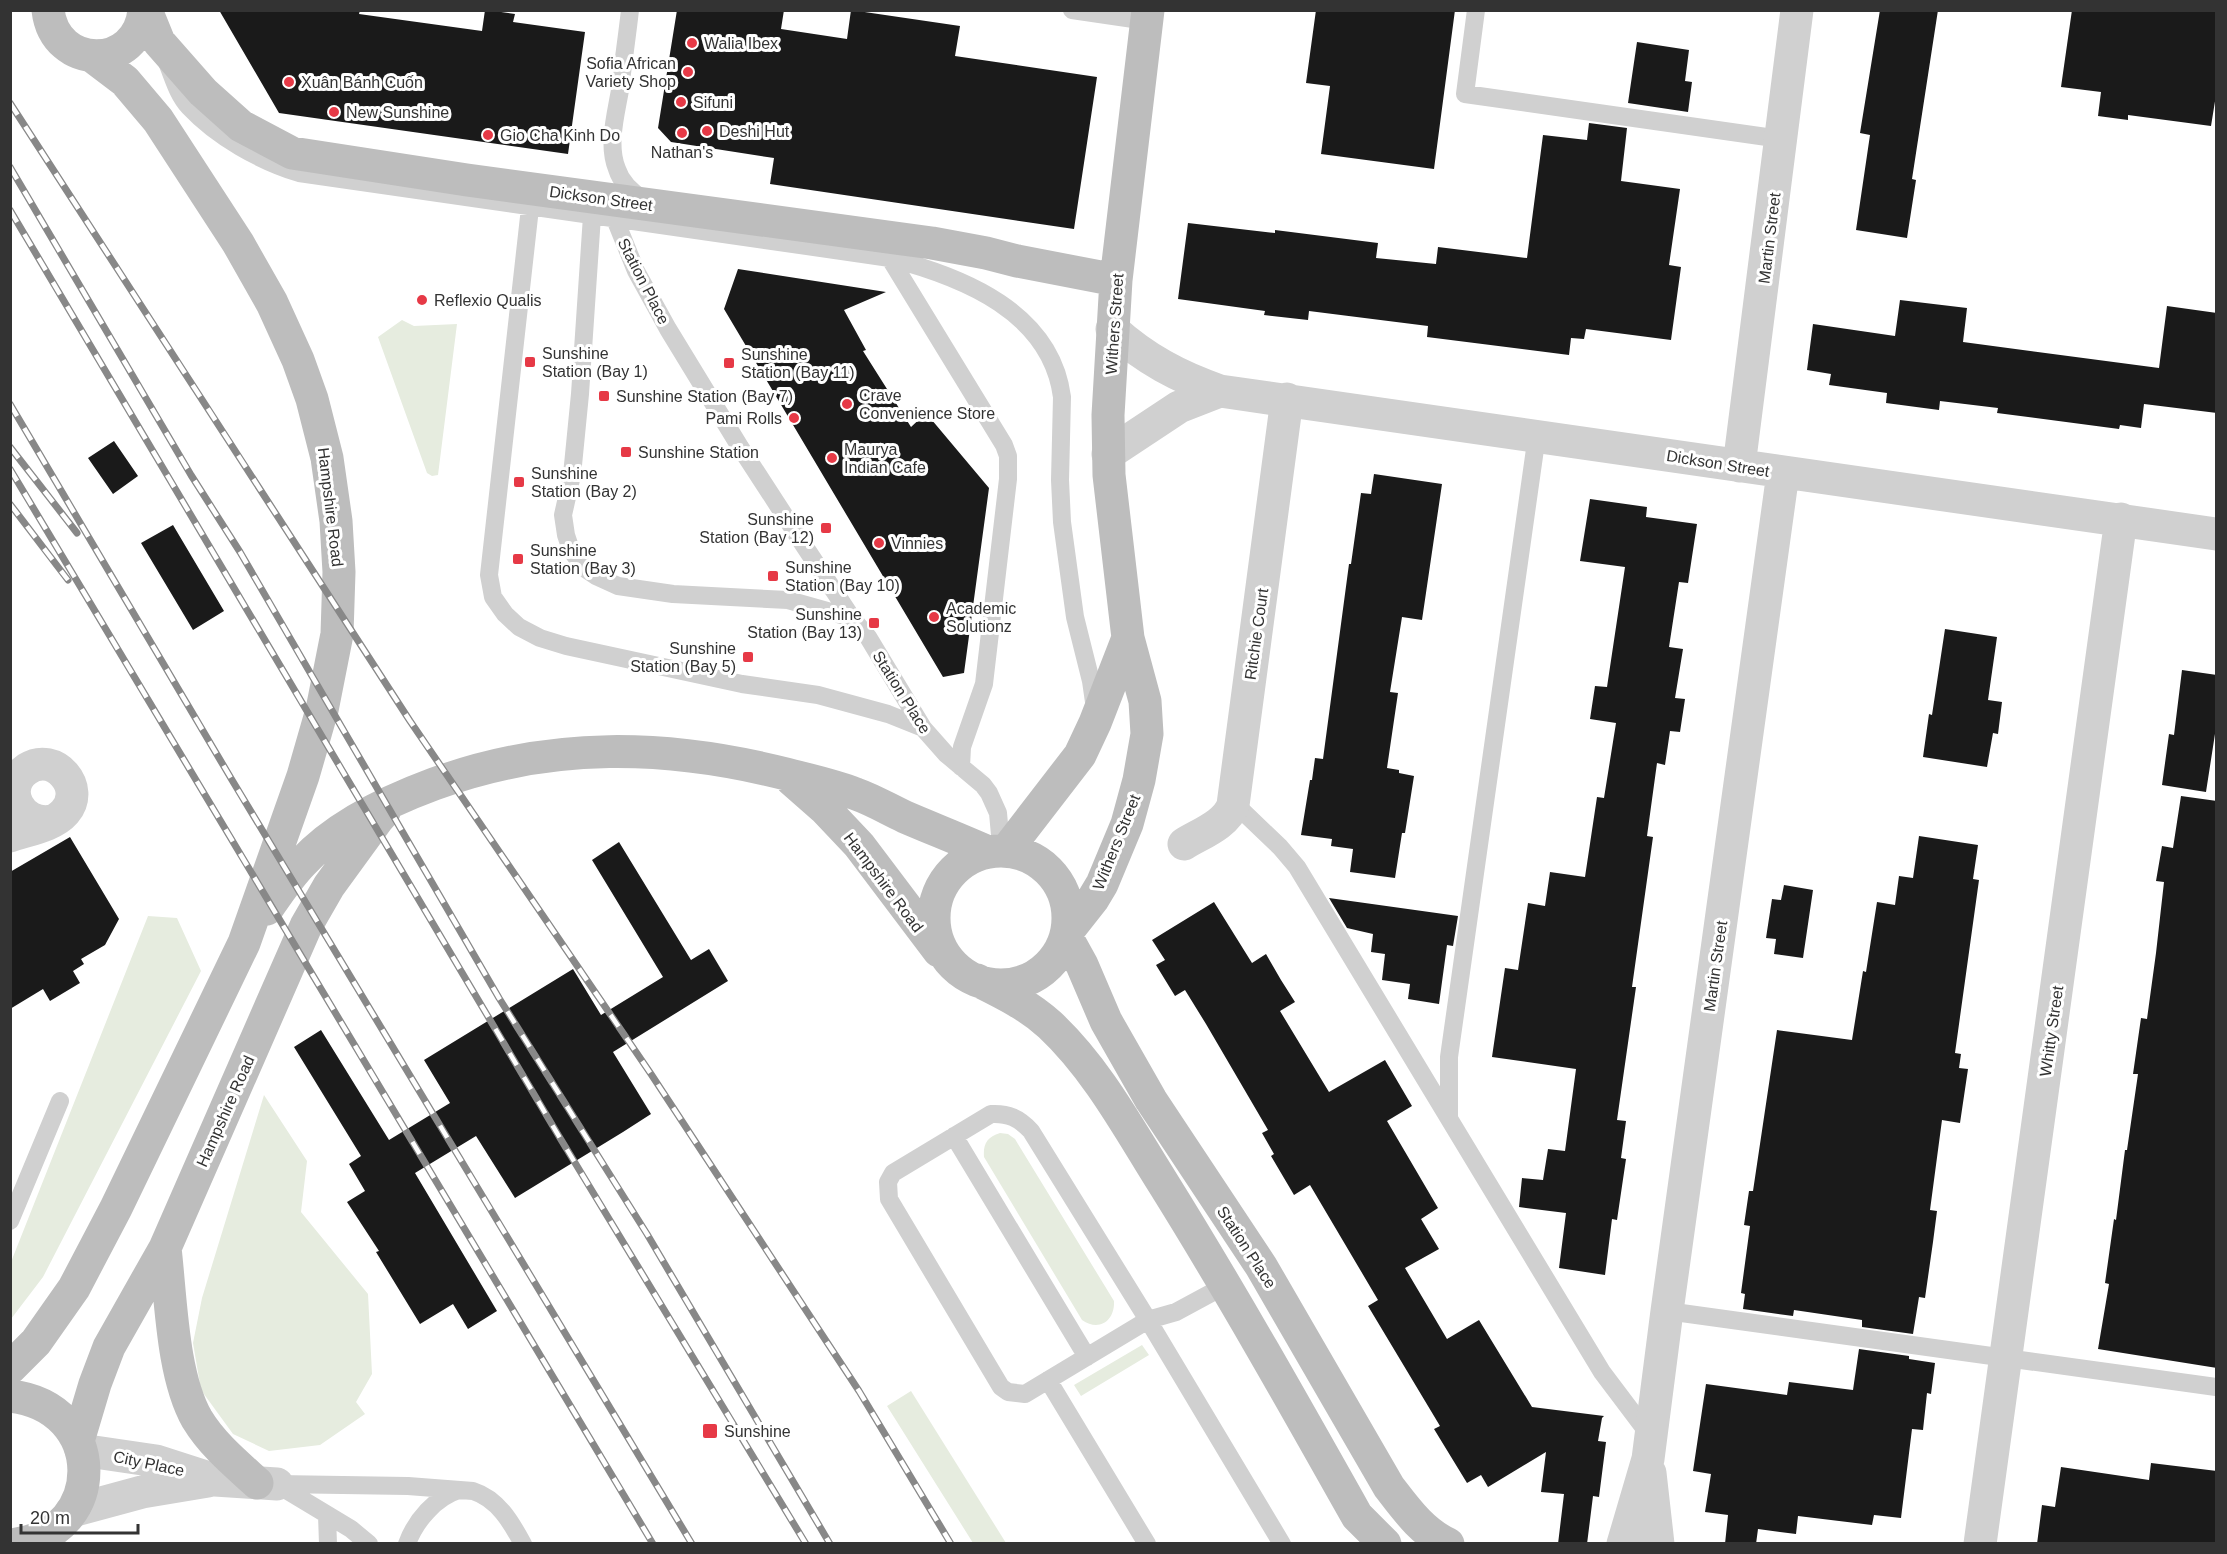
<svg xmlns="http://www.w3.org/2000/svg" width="2227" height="1554" viewBox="0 0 2227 1554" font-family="Helvetica,sans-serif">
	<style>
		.green { fill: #e6ecdf }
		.building { fill: #1a1a1a }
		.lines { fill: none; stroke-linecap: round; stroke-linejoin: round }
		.lane { stroke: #d0d0d0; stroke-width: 18 }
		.street { stroke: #d0d0d0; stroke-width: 33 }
		.secondary { stroke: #bdbdbd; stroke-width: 33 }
		.rail-casing { stroke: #888; stroke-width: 7 }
		.rail { stroke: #fff; stroke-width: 4.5; stroke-dasharray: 14; stroke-linecap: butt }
		.poi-dot { fill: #e63946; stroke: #fff; stroke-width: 2 }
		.labels { text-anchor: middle; stroke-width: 6; stroke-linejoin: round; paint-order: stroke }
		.poi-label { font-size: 16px; fill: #333; stroke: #fff; text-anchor: start }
		.street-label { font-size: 16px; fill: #333; stroke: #fff }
	</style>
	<rect width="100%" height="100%" fill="#fff"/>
	<path class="green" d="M402 320 414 326 457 324 438 475 432 476 427 473 378 337Z
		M148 916 177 918 201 971 43 1277 11 1319V1262Z
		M264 1095 307 1161 301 1212 368 1294 372 1374 356 1402 365 1414 320 1445 269 1451 233 1434 201 1390 193 1343 202 1298Z
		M1000 1133 1008 1134 1015 1139 1114 1301C1115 1321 1099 1332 1082 1320L984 1157C983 1144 987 1137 1000 1133Z
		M1142 1345 1149 1355 1081 1396 1074 1385Z
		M911 1391 1006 1543H973L887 1406Z"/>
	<path class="building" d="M219 10H360L359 14 482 31 485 10H487L515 14 513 22 585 32 568 154 279 113Z
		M677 10H784L781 29 847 39 851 10 960 26 955 56 1097 77 1074 229 770 184 774 158 671 142 658 128Z
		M1316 10H1455L1434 169 1321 154 1330 86 1306 83Z
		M1880 10H1938L1912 179 1916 180 1907 238 1856 230 1870 135 1860 133Z
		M2072 10H2217V89L2211 126 2128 115V120L2098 116 2101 92 2061 87Z
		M1637 42 1689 50 1685 81 1692 82 1688 112 1628 103Z
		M1589 123 1627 128 1621 181 1680 189 1669 265 1681 267 1671 340 1586 329 1584 339 1571 338 1569 355 1427 337 1428 326 1309 311 1308 320 1264 315 1265 311 1178 299 1188 223 1275 233V230L1378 243 1376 258 1436 264 1438 247 1527 258 1543 135 1587 140Z
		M738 269 886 292 844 310 866 350 863 351 911 427 926 413 989 488 964 673 943 677 724 309Z
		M1900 300 1967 308 1963 342 2159 368 2167 306 2217 313V413L2144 404 2141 428 2120 425 2119 429 1997 413 1998 408 1940 401 1939 410 1886 403 1887 393 1829 385 1831 374 1807 370 1813 324 1895 336Z
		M114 441 138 476 113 494 88 458Z
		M1374 474 1442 484 1422 620 1402 617 1390 692 1398 693 1387 768 1399 770V773L1414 776 1405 833H1402L1395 878 1350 872 1353 849 1331 846 1332 839 1301 835 1310 780H1312L1315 758 1323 759 1349 564H1351L1361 493 1371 494Z
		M1590 499 1647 507 1646 517 1697 524 1688 583 1679 582 1669 647 1683 649 1675 698 1685 699 1680 732 1670 731 1665 765 1657 763 1647 836 1653 837 1632 987H1636L1617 1120 1626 1121 1621 1158 1626 1159 1617 1220 1612 1219 1605 1275 1559 1268 1566 1213 1519 1207 1522 1178 1543 1180 1548 1149 1565 1151 1576 1069 1492 1057 1505 968 1518 970 1528 903 1545 906 1550 872 1585 877 1597 797 1604 798 1616 723 1590 719 1595 686 1607 687 1625 567 1580 561Z
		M173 525 224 611 193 630 141 543Z
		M1945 629 1997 637 1988 700 2002 702 1998 734 1993 733 1987 767 1923 757 1929 714 1932 715Z
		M2182 670 2217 675V721L2206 792 2162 785 2169 734 2174 735Z
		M2181 796 2217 801V1368L2098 1349 2109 1284 2105 1283 2114 1219 2116 1220 2125 1150H2127L2138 1074H2133L2141 1018 2147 1019 2156 953 2164 882 2156 881 2162 846 2173 848Z
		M1919 836 1978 845 1973 879 1979 880 1955 1053 1961 1054 1959 1068 1968 1069 1960 1123 1942 1120 1930 1210 1937 1211 1933 1242 1925 1298 1919 1297 1913 1334 1862 1327V1320L1794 1310 1793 1316 1743 1309 1745 1294 1741 1293 1750 1226 1744 1225 1749 1191H1753L1777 1030 1852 1040 1863 971 1866 972 1877 902 1895 905 1899 876 1913 878Z
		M70 837 119 919 105 945 81 959 84 964 73 971 80 983 50 1001 43 989 10 1009V872Z
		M619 842 691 960 709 949 728 981 613 1052 651 1114 623 1132 515 1198 476 1136 415 1173 497 1311 468 1329 453 1304 420 1324 376 1252 379 1251 347 1202 365 1191 349 1164 361 1156 294 1047 321 1030 389 1140 450 1103 424 1060 573 969 601 1015 663 977 592 860Z
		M1784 885 1813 890 1803 958 1774 954 1776 939 1766 938 1772 899 1781 900Z
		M1329 898 1458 916 1453 946 1447 945 1439 1004 1408 999 1410 984 1382 980 1385 954 1371 952 1373 934 1347 928Z
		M1214 902 1252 963 1266 954 1281 980 1295 1002 1280 1011 1329 1092 1385 1060 1412 1106 1387 1121 1438 1208 1421 1219 1439 1249 1405 1268 1447 1339 1479 1320 1532 1407 1604 1416 1602 1418 1598 1441 1606 1442 1599 1497 1593 1496 1587 1544H1558L1564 1494 1541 1492 1546 1452 1488 1487 1481 1475 1467 1483 1434 1429 1440 1426 1368 1306 1378 1300 1310 1185 1294 1195 1271 1156 1274 1154 1262 1133 1268 1130 1206 1024 1185 990 1175 996 1156 965 1165 960 1152 940Z
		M1859 1349 1909 1356V1359L1935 1363 1931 1394 1927 1393 1923 1430 1912 1429 1901 1518 1874 1515 1872 1525 1798 1516 1796 1534 1758 1529 1756 1544H1725L1728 1515 1705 1512 1711 1474 1693 1471 1706 1384 1787 1395 1789 1382 1853 1390Z
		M2151 1463 2217 1471V1544H2037L2042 1505 2055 1507 2061 1467 2149 1480Z"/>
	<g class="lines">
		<path class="lane" d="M630 10C627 37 623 63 620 90 616 114 607 145 617 169 621 182 633 193 644 200
			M1072 10 1147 21
			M1476 10 1465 94 1781 139
			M168 65C174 80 178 95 189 107 217 137 260 161 299 173L890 258C963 277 1051 312 1062 397L1060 480 1062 522 1075 617 1091 681 1095 709
			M530 208 489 575 493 597 505 614 519 627 540 638 566 646 742 684 818 695 888 714 923 728
			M592 216 580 394 572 475 563 515 566 535 571 550 584 568 596 576 618 586 673 594 788 600 852 618
			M615 219 636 271 668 329 740 447 805 547 852 618 868 637 923 728 946 754 983 785 989 793 998 813 1000 835 999 851
			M886 252 1004 445 1008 456V479L984 684 962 747 961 767
			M1233 802 1280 847 1297 867 1602 1372 1651 1437
			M1449 1116V1057L1537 435
			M954 1136 1087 1357
			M10 1221 60 1101
			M1226 1285 1176 1312 1148 1320 1031 1131C1019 1118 1008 1113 991 1114L893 1173 888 1182 889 1199 1001 1387 1008 1392 1025 1394 1148 1320 1282 1544
			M1667 1311 2216 1387
			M1048 1380 1147 1544
			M277 1484 408 1486 473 1491C498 1499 511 1522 523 1544
			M278 1485 351 1529 369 1544
			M327 1515 328 1544
			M407 1544C415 1521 436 1497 459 1490"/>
		<path class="street" d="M1112 329C1145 359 1179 377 1220 391L2216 534
			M1108 454 1179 407 1220 391
			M1739 466 1797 10
			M10 836C27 830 53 826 65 812 86 788 55 751 27 769 0 788 20 827 52 821
			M1184 844C1200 834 1227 824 1233 805L1287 399
			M81 1450 156 1461 215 1480 277 1484
			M1650 1473 1658 1544
			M72 1511 142 1492 208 1481
			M1623 1544 1648 1459 1667 1311 1783 473
			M1980 1544 2121 519"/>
		<path class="secondary" d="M48 10C55 71 138 71 144 10
			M146 10 159 42 203 92 241 126 292 153 467 180 932 243 986 253 1017 261 1116 280
			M791 779 824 808 859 845 939 951
			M1006 851 1080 755 1095 723 1128 638
			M934 918a67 67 0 1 1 134 0a67 67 0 1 1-134 0Z
			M267 909C278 893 289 876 303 862 336 826 388 801 434 784 551 741 667 744 786 774 809 780 833 785 856 794 873 800 888 809 905 817 933 829 961 840 988 852
			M1067 932 1093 899 1102 884 1127 824 1139 780 1147 734 1145 701 1128 638 1109 475 1108 415 1116 280 1148 10
			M1066 936 1082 965 1106 1021 1151 1100 1261 1266 1389 1487C1406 1509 1422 1532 1448 1544
			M977 980C1003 993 1028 1005 1050 1025 1097 1069 1129 1129 1163 1183 1231 1292 1294 1404 1357 1516L1385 1544
			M165 1248C171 1299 172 1375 197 1419 212 1444 235 1463 257 1483
			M10 1368 36 1342 74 1288 116 1208 244 943 303 776 322 710 337 634 339 572 336 521 327 458 312 399 298 360 272 303 238 243 158 120 125 81 92 56
			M10 1396C108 1407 107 1532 16 1544
			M78 1441 95 1384 109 1347 165 1248 306 926 329 886 377 820 384 812"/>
		<g class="rail-casing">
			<path id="rail" d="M10 103 410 721 651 1074 859 1391 951 1544
				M10 167 191 475 240 552 499 998 647 1234 830 1544
				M10 210 560 1138 806 1544
				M10 404 232 780 692 1544
				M10 447 77 533
				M10 469 653 1544
				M10 504 68 580"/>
		</g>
		<use href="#rail" class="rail"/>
	</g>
	<g class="poi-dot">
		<circle cx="692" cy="43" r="6"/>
		<circle cx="688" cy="72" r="6"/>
		<circle cx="289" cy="82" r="6"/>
		<circle cx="681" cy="102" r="6"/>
		<circle cx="334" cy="112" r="6"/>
		<circle cx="707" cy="131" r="6"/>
		<circle cx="682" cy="133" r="6"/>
		<circle cx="488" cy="135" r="6"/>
		<circle cx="422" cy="300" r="6"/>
		<rect x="524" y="356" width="12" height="12" rx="3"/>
		<rect x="723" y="357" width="12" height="12" rx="3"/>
		<rect x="598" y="390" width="12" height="12" rx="3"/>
		<circle cx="847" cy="404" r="6"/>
		<circle cx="794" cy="418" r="6"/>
		<rect x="620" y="446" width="12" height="12" rx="3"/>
		<circle cx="832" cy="458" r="6"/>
		<rect x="513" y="476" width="12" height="12" rx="3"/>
		<rect x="820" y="522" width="12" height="12" rx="3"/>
		<circle cx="879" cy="543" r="6"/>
		<rect x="512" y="553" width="12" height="12" rx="3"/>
		<rect x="767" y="570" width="12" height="12" rx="3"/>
		<circle cx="934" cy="617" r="6"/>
		<rect x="868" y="617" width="12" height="12" rx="3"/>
		<rect x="742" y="651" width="12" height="12" rx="3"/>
		<rect x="702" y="1423" width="16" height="16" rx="3"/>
	</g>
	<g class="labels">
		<g class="poi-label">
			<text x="704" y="49">Walia Ibex</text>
			<text x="676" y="69" text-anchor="end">Sofia African<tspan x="676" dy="18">Variety Shop</tspan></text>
			<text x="301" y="88">Xuân Bánh Cuốn</text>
			<text x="693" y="108">Sifuni</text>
			<text x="346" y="118">New Sunshine</text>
			<text x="719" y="137">Deshi Hut</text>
			<text x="500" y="141">Gio Cha Kinh Do</text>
			<text x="682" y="158" text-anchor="middle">Nathan's</text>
			<text x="434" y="306">Reflexio Qualis</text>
			<text x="542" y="359">Sunshine<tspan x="542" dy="18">Station (Bay 1)</tspan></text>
			<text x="741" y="360">Sunshine<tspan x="741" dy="18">Station (Bay 11)</tspan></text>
			<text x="859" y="401">Crave<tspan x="859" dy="18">Convenience Store</tspan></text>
			<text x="616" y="402">Sunshine Station (Bay 7)</text>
			<text x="782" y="424" text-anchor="end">Pami Rolls</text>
			<text x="844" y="455">Maurya<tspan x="844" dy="18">Indian Cafe</tspan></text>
			<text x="638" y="458">Sunshine Station</text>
			<text x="531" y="479">Sunshine<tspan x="531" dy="18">Station (Bay 2)</tspan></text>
			<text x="814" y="525" text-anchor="end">Sunshine<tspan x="814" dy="18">Station (Bay 12)</tspan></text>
			<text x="891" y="549">Vinnies</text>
			<text x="530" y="556">Sunshine<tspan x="530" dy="18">Station (Bay 3)</tspan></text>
			<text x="785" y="573">Sunshine<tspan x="785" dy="18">Station (Bay 10)</tspan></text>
			<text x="946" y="614">Academic<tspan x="946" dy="18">Solutionz</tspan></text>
			<text x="862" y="620" text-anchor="end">Sunshine<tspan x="862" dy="18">Station (Bay 13)</tspan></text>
			<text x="736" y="654" text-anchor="end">Sunshine<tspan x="736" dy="18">Station (Bay 5)</tspan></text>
			<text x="724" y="1437">Sunshine</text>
		</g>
		<g class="street-label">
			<text transform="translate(601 198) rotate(8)" y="6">Dickson Street</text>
			<text transform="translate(1769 238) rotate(-83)" y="6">Martin Street</text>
			<text transform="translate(644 281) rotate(63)" y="6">Station Place</text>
			<text transform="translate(1114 324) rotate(-86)" y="6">Withers Street</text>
			<text transform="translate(1718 463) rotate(9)" y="6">Dickson Street</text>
			<text transform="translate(331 507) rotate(83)" y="6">Hampshire Road</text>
			<text transform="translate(1256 634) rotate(-82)" y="6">Ritchie Court</text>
			<text transform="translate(902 692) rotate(58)" y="6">Station Place</text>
			<text transform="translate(1116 842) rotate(-68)" y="6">Withers Street</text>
			<text transform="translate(884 882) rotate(53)" y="6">Hampshire Road</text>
			<text transform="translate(1715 966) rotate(-82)" y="6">Martin Street</text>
			<text transform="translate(2051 1031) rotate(-82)" y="6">Whitty Street</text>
			<text transform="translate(225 1111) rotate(-66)" y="6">Hampshire Road</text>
			<text transform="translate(1247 1247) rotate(57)" y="6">Station Place</text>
			<text transform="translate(149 1463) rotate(12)" y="6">City Place</text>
		</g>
	</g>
	<rect width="2227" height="1554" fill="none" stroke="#333333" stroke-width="24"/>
	<path d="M21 1524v9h117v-9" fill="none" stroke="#333333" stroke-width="3"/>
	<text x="30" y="1524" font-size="18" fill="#333333" stroke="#ffffff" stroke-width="4.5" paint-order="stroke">20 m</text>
</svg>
